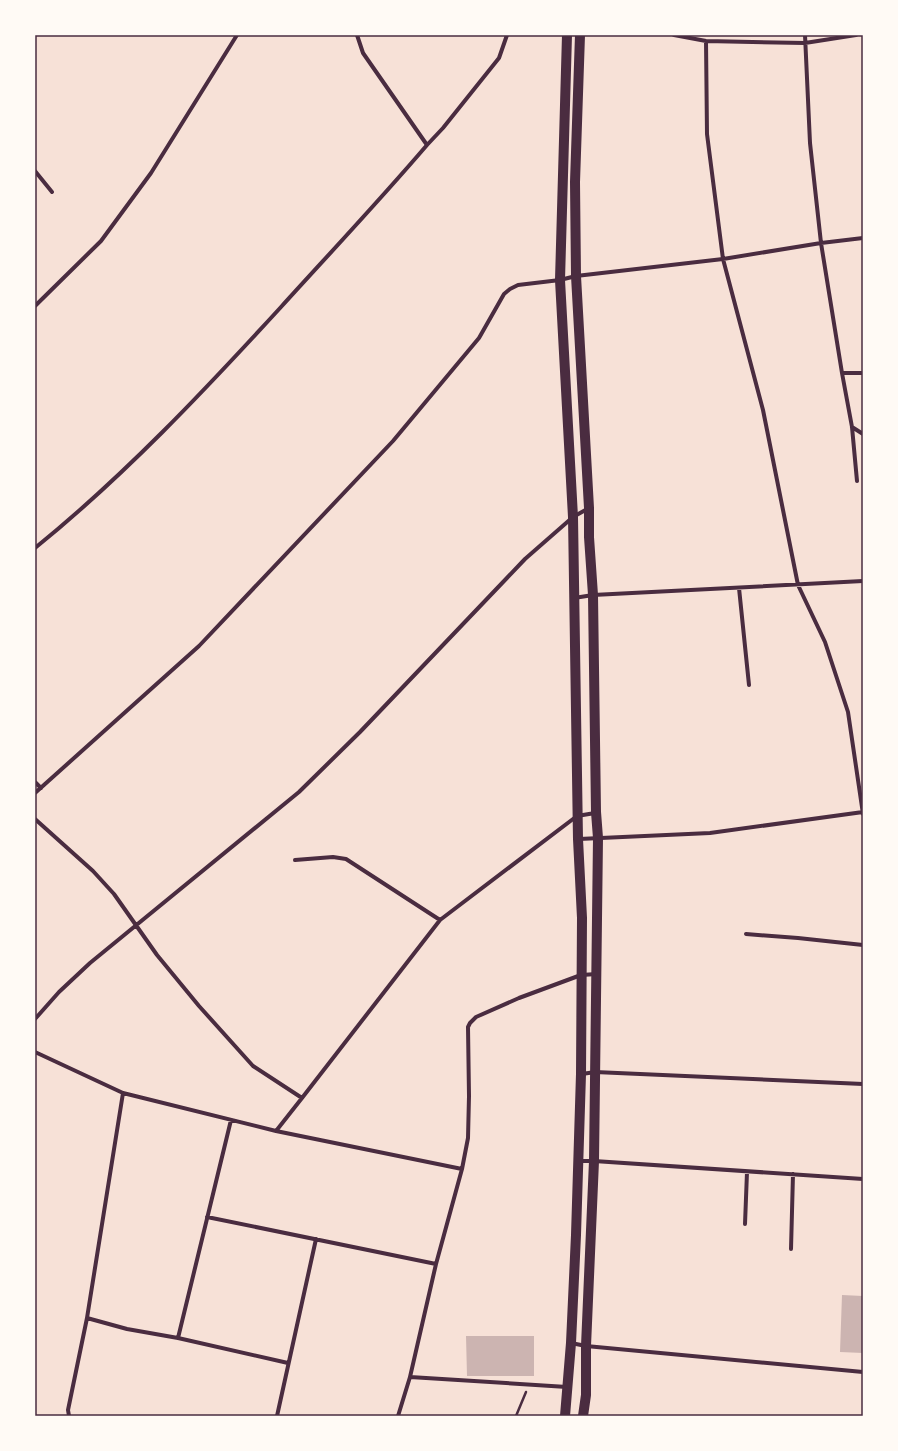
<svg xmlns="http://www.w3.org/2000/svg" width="898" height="1451" viewBox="0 0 898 1451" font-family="'PT Sans Narrow',sans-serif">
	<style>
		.building { fill: #ccb4b1 }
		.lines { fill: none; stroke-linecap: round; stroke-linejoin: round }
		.path { stroke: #4a2c40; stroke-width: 2.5 }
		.minor { stroke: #4a2c40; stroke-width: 4 }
		.primary { stroke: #4a2c40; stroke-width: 10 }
		.neatline { fill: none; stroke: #4a2c40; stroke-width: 1.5 }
	</style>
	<rect width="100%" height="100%" fill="#f7e1d7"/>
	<path class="building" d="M842 1295 863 1296V1353L840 1352Z
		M466 1336H534V1376H467Z"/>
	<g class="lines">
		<path class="path" d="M516 1416 526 1392"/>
		<path class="minor" d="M674 35 706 41 805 43 856 35
			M805 35 810 143 821 243 842 373 852 427 857 481
			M706 41 707 134 723 259 763 410 798 585 825 642 848 712 863 814
			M427 145 443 128 499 58 507 35
			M35 171 52 192
			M35 306 101 241 151 173 237 35
			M842 373H863
			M852 427 863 434
			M35 548C124 476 204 391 281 307 330 253 380 200 427 145L363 53 357 35
			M739 588 749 685
			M574 598 593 595 863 581
			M35 782 41 788
			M35 793 199 646 393 441 479 338 504 294 510 289 518 285 560 280 576 276 723 259 821 243 863 238
			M35 819 93 871 114 894 157 955 199 1006 253 1066 302 1098
			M579 839 710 833 863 812
			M295 860 333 857 346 859 440 920
			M746 934 798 938 863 945
			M35 1019 59 992 90 963 299 792 360 732 525 559 573 517 589 508
			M35 1052 123 1093 276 1131 302 1098 440 920 577 816 595 813
			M582 1074 595 1072 863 1084
			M123 1093 87 1318 127 1329 178 1338 288 1363
			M276 1131 462 1169 468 1138 469 1096 468 1027 470 1023 476 1017 519 998 581 975 597 974
			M579 1161H594L863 1179
			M462 1169 436 1264 410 1377 567 1387
			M207 1217 436 1264
			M745 1224 747 1172
			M791 1249 793 1174
			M178 1338 231 1120
			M571 1343 586 1346 863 1372
			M69 1416 68 1410 87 1318
			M277 1416 316 1239
			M398 1416 410 1377"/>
		<path class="primary" d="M580 35 575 182 576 276 589 508V537L593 595 596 812 598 838 594 1161 586 1346V1395L583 1416
			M565 1416 571 1343 576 1235 581 1074 582 918 578 839 573 517 560 280 567 35"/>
	</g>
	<rect width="898" height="1451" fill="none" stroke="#fffaf5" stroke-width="72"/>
	<rect x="36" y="36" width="826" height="1379" class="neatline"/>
</svg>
